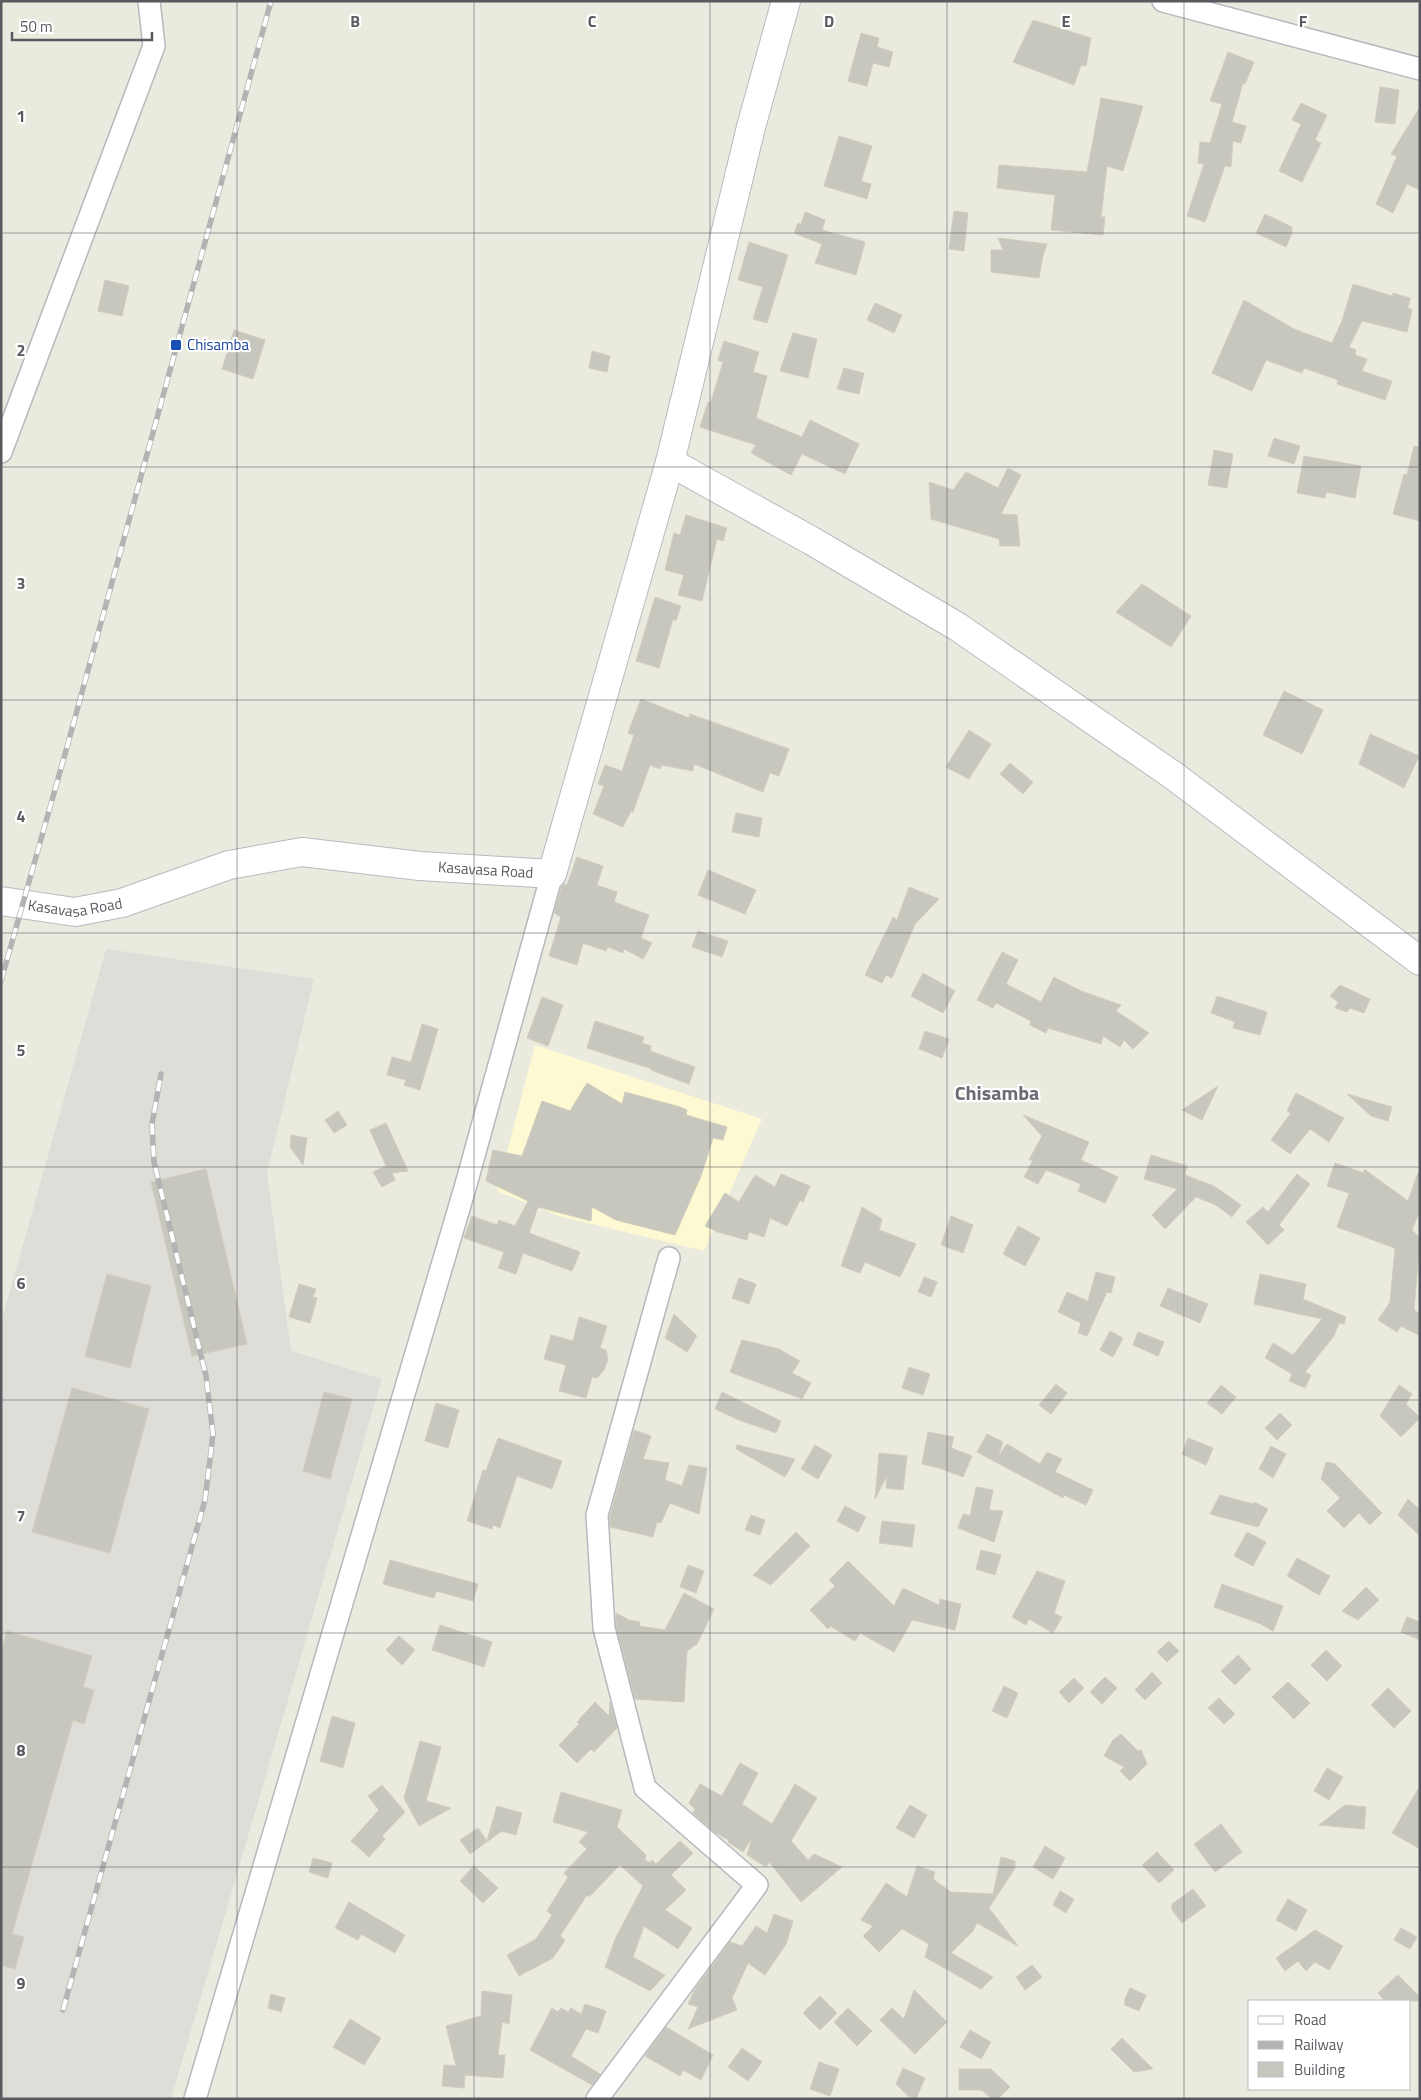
<svg xmlns="http://www.w3.org/2000/svg" width="1421" height="2100" viewBox="0 0 1421 2100" font-family="'Titillium Web',sans-serif">
	<style>
		.commercial { fill: #fdf9d2 }
		.industrial { fill: #deddd7 }
		.building { fill: #c8c7be; stroke: #d0cdbd }
		.lines { fill: none; stroke-linecap: round; stroke-linejoin: round }
		.street-casing { stroke: #b7b8be; stroke-width: 24 }
		.secondary-casing { stroke: #b8bac1; stroke-width: 30 }
		.street { stroke: #fff; stroke-width: 21 }
		.secondary { stroke: #fff; stroke-width: 28 }
		.rail-casing { stroke: #b3b3b4; stroke-width: 5.5 }
		.rail { stroke: #fff; stroke-width: 4; stroke-dasharray: 11; stroke-linecap: butt }
		.grid { fill: none; stroke: #585a60; stroke-width: 1; stroke-opacity: 0.55 }
		.transit-dot { fill: #1a4fb4; stroke: #fff; stroke-width: 2 }
		.labels { text-anchor: middle; stroke-width: 4.5; stroke-linejoin: round; paint-order: stroke }
		.transit-label { font-size: 15px; fill: #164399; stroke: #fff; text-anchor: start }
		.street-label { font-size: 15px; fill: #585a60; stroke: #fff }
		.district-label { font-size: 20px; font-weight: bold; fill: #696c72; stroke: #fff }
		.grid-label { font-size: 16px; text-anchor: middle; font-weight: bold; fill: #585a60; stroke: #fff; stroke-width: 4.5; stroke-linejoin: round; paint-order: stroke }
	</style>
	<rect width="100%" height="100%" fill="#ebeadf"/>
	<path class="commercial" d="M535 1045 762 1119 704 1251 559 1216 497 1191Z"/>
	<path class="industrial" d="M106 949 314 979 267 1173 291 1351 382 1379 171 2099H1V1323Z"/>
	<path class="building" d="M1033 20 1091 38 1086 66 1081 65 1074 85 1013 62Z
		M861 33 879 38 877 47 893 52 889 67 873 63 867 86 848 81Z
		M1228 52 1254 62 1245 84 1243 83 1232 122 1246 126 1241 143 1233 141 1231 167 1225 166 1205 222 1187 216 1204 164 1198 163 1200 142 1210 143 1222 104 1210 101Z
		M1380 87 1399 90 1395 124 1375 122Z
		M1101 98 1143 106 1123 171 1107 166 1101 217H1105L1103 235 1051 230 1055 195 997 188 999 165 1087 172Z
		M1301 103 1327 115 1315 140 1321 143 1302 182 1279 171 1301 124 1292 120Z
		M1420 107V190L1407 184 1393 213 1376 204 1397 156 1391 154Z
		M839 136 872 146 861 181 871 184 867 199 824 186Z
		M954 211 968 213 964 251 949 249Z
		M805 212 825 220 822 230 865 242 856 275 815 263 822 244 794 233 798 223 801 224Z
		M1265 214 1292 227V233L1286 247 1256 233Z
		M998 238 1047 244 1043 255 1039 278 991 272V250H1003Z
		M749 242 788 255 767 323 753 319 763 287 738 280Z
		M105 280 129 286 122 316 98 311Z
		M1353 284 1392 296 1393 293 1410 298 1408 308 1412 310 1407 332 1362 321 1349 347 1356 350 1355 355 1367 359 1362 371 1392 381 1385 400 1337 384 1338 380 1304 368 1302 373 1266 360 1252 391 1212 373 1244 300 1294 329 1332 343 1342 321Z
		M875 303 902 315 894 333 867 320Z
		M234 330 265 340 253 379 222 369Z
		M793 333 817 339 808 378 780 371Z
		M724 341 759 352 753 372 767 376 756 418 802 437 810 420 859 444 845 474 802 454 791 475 751 453 756 445 700 427 708 402H711L723 362 718 360Z
		M592 351 610 356 607 372 589 368Z
		M844 368 864 373 859 394 837 389Z
		M1274 438 1300 446 1294 464 1268 456Z
		M1414 446 1420 447V521L1393 514 1404 474 1407 475Z
		M1214 450 1233 454 1227 488 1208 485Z
		M1304 456 1361 466 1355 498 1326 492 1325 498 1297 493Z
		M1008 468 1021 475 1001 514 1017 515 1020 546H1000L999 539 931 519 929 482 953 490 966 472 998 488Z
		M686 515 727 528 723 541 717 539 702 601 678 595 684 575 665 570 674 533 680 535Z
		M1142 584 1191 616 1171 647 1116 612Z
		M655 597 681 606 676 621 673 619 659 668 636 661Z
		M1284 691 1323 710 1302 754 1263 735Z
		M641 699 689 718 690 714 789 749 779 776 770 773 763 792 694 764 693 771 662 765 660 769 650 765 633 812 631 811 623 827 593 814 604 786 598 784 605 765 622 771 634 735 628 733Z
		M969 730 991 744 969 779 946 767Z
		M1370 734 1419 756 1404 788 1359 764Z
		M1010 763 1033 782 1023 794 1000 774Z
		M736 813 762 818 759 837 732 832Z
		M577 857 603 866 597 885 617 892 614 902 649 915 641 938 652 943 643 959 624 949 623 953 608 947 606 951 583 943 577 965 549 956 561 917 554 913 562 886 564 884 567 885Z
		M708 870 756 890 745 914 698 895Z
		M909 887 939 899 915 924 892 978 886 975 882 983 865 975 893 917 897 920Z
		M698 931 728 941 722 957 692 947Z
		M1002 952 1018 960 1006 984 1041 1002 1054 977 1081 991 1121 1005 1116 1011 1149 1033 1133 1049 1124 1040 1120 1047 1103 1036 1101 1044 1048 1028 1046 1033 1030 1025 1031 1021 996 1003 993 1008 977 1000Z
		M923 973 955 991 943 1013 911 996Z
		M1340 985 1370 999 1364 1013 1350 1008 1347 1012 1335 1008 1338 1002 1330 996Z
		M1217 996 1267 1012 1260 1035 1233 1028 1235 1022 1211 1013Z
		M542 997 563 1005 548 1046 527 1038Z
		M595 1021 644 1037 642 1043 651 1046 650 1051 695 1067 689 1084 651 1070 652 1069 587 1048Z
		M422 1024 438 1029 420 1090 404 1085 406 1080 387 1075 392 1057 411 1062Z
		M925 1031 949 1039 942 1058 919 1049Z
		M587 1083 622 1104 625 1092 680 1107 687 1110 686 1115 727 1127 723 1140 713 1138 701 1176 675 1235 616 1220 592 1207 591 1221 538 1207 529 1233 580 1252 572 1271 523 1253 516 1274 498 1268 504 1252 464 1238 472 1216 497 1225 499 1220 515 1226 528 1201 486 1181 493 1150 522 1156 542 1101 570 1111Z
		M1218 1086 1202 1120 1182 1110Z
		M1296 1093 1344 1118 1329 1142 1310 1129 1290 1154 1271 1140 1291 1113 1287 1111Z
		M1347 1094 1392 1107 1388 1121 1371 1116Z
		M338 1111 347 1125 334 1133 325 1120Z
		M1023 1115 1089 1142 1081 1160 1118 1177 1105 1203 1078 1191 1081 1184 1046 1170 1038 1184 1024 1177 1033 1160H1029L1042 1136Z
		M386 1123 408 1171 392 1173 395 1180 382 1187 373 1172 386 1166 370 1130Z
		M291 1135 307 1138 303 1165 290 1147Z
		M1151 1155 1187 1166 1185 1175 1214 1186 1241 1205 1232 1217 1216 1205 1196 1197 1165 1229 1152 1215 1177 1189 1144 1179Z
		M1335 1163 1364 1173V1169L1408 1201 1418 1173H1420V1210L1412 1230 1420 1238 1414 1310 1420 1314V1336L1401 1326 1397 1332 1378 1320 1390 1302 1395 1248 1337 1227 1349 1193 1327 1186Z
		M206 1169 247 1344 192 1356 151 1182Z
		M781 1174 810 1186 803 1202 800 1200 787 1226 770 1218 764 1237 749 1232 747 1240 718 1232 705 1226 725 1193 739 1202 755 1175 775 1187Z
		M1297 1174 1310 1184 1279 1225 1284 1230 1268 1245 1246 1222 1263 1207 1268 1212Z
		M862 1207 882 1219 879 1230 916 1244 900 1277 865 1262 860 1273 841 1266Z
		M951 1216 973 1225 963 1253 941 1245Z
		M1018 1226 1040 1238 1025 1266 1003 1254Z
		M1096 1272 1115 1277 1111 1293 1107 1292 1087 1336 1078 1333 1081 1323 1058 1312 1067 1292 1088 1301Z
		M107 1274 151 1286 130 1368 85 1356Z
		M1260 1274 1306 1284 1303 1299 1346 1317 1344 1324 1339 1323 1334 1336 1305 1372 1311 1375 1305 1388 1289 1381 1292 1374 1265 1358 1273 1343 1293 1355 1322 1319 1254 1304Z
		M924 1277 937 1282 931 1297 918 1292Z
		M739 1278 756 1284 749 1304 732 1298Z
		M299 1284 316 1289 313 1297 317 1298 310 1323 289 1317Z
		M1168 1288 1208 1304 1200 1323 1160 1306Z
		M674 1314 697 1336 687 1352 665 1338Z
		M579 1317 607 1326 600 1348 606 1350 608 1359 604 1370 597 1378 592 1377 586 1398 559 1391 566 1365 544 1359 551 1335 573 1341Z
		M1110 1331 1123 1338 1113 1357 1100 1350Z
		M1138 1332 1164 1342 1158 1356 1133 1345Z
		M742 1340 779 1349 800 1361 792 1373 811 1383 802 1399 730 1372Z
		M909 1367 930 1374 923 1395 902 1388Z
		M1056 1384 1067 1393 1051 1414 1039 1405Z
		M1221 1385 1236 1397 1222 1414 1207 1403Z
		M1399 1385 1412 1394 1406 1404 1420 1418 1401 1437 1380 1416Z
		M72 1388 149 1409 110 1553 32 1532Z
		M324 1392 352 1399 330 1479 303 1471Z
		M722 1392 781 1421 776 1433 739 1420 715 1409Z
		M436 1403 459 1410 448 1448 425 1441Z
		M1280 1413 1292 1425 1277 1440 1265 1428Z
		M634 1430 651 1436 643 1459 669 1463 665 1480 682 1486 689 1465 707 1468 699 1514 670 1503 661 1523 657 1522 653 1537 610 1527V1516Z
		M928 1432 954 1437 951 1448 972 1456 963 1477 939 1468 922 1464Z
		M987 1434 1003 1442 998 1456 1007 1444 1040 1464 1047 1452 1062 1459 1055 1472 1093 1490 1086 1505 1064 1495 1063 1498 977 1452Z
		M498 1438 562 1461 552 1489 517 1476 500 1528 493 1525 492 1529 467 1521 483 1470 486 1471Z
		M1188 1438 1213 1448 1206 1465 1182 1454Z
		M737 1445 795 1459 785 1477 736 1449Z
		M815 1445 832 1455 818 1479 801 1469Z
		M1271 1446 1286 1454 1273 1478 1259 1469Z
		M879 1453 907 1456 903 1490 886 1488 887 1476 875 1499Z
		M1326 1462 1335 1464 1382 1513 1370 1525 1359 1513 1344 1528 1327 1511 1340 1498 1321 1479Z
		M976 1487 993 1490 989 1510 1003 1511 994 1542 958 1528 963 1514 970 1516Z
		M1220 1495 1253 1504 1254 1502 1268 1509 1258 1527 1210 1514Z
		M1408 1499 1420 1510V1536L1398 1515Z
		M845 1506 866 1517 858 1532 837 1521Z
		M751 1515 765 1520 760 1535 745 1530Z
		M882 1521 915 1525 912 1547 879 1543Z
		M796 1532 810 1546 771 1585 753 1575Z
		M1247 1532 1266 1542 1253 1566 1234 1556Z
		M981 1550 1001 1555 995 1575 976 1569Z
		M1297 1558 1330 1576 1319 1595 1287 1576Z
		M390 1560 478 1584 473 1601 436 1591 434 1598 383 1584Z
		M848 1561 894 1606 903 1588 939 1605 940 1599 961 1604 955 1630 912 1620 894 1652 860 1633 855 1641 830 1626 828 1629 810 1610 835 1586 829 1580Z
		M688 1565 704 1571 696 1593 680 1587Z
		M1037 1571 1065 1581 1054 1613 1062 1617 1053 1633 1029 1619 1026 1625 1012 1617Z
		M1222 1584 1283 1606 1273 1631 1261 1624 1214 1607Z
		M1366 1587 1379 1600 1358 1620 1342 1611Z
		M684 1593 714 1609 697 1644 687 1651 684 1702 635 1699 616 1626V1613L629 1620 640 1622 639 1626 665 1630Z
		M1407 1617 1420 1622V1640L1401 1632Z
		M440 1625 492 1642 484 1667 432 1650Z
		M7 1631 92 1656 83 1687 94 1690 84 1724 73 1720 12 1934 24 1937 15 1969 1 1965V1653Z
		M399 1636 415 1650 402 1665 386 1650Z
		M1169 1641 1179 1651 1167 1662 1157 1652Z
		M1326 1650 1342 1666 1327 1681 1311 1665Z
		M1238 1655 1251 1669 1235 1685 1221 1671Z
		M1152 1672 1162 1683 1145 1700 1135 1690Z
		M1105 1677 1117 1688 1102 1704 1090 1692Z
		M1074 1678 1084 1688 1069 1703 1059 1692Z
		M1288 1682 1310 1703 1294 1719 1272 1697Z
		M1004 1686 1018 1693 1007 1718 992 1711Z
		M1388 1688 1411 1711 1394 1728 1371 1705Z
		M1219 1698 1235 1714 1224 1724 1208 1708Z
		M595 1702 609 1716 610 1702 617 1728 594 1752 591 1749 577 1763 559 1745 579 1724 577 1722Z
		M332 1716 355 1723 343 1768 320 1761Z
		M1121 1734 1138 1751 1141 1750 1147 1764 1130 1781 1120 1771 1124 1767 1104 1756 1113 1740Z
		M420 1741 441 1747 426 1801 451 1808 419 1826 404 1798Z
		M740 1763 758 1773 742 1804 772 1824 795 1784 817 1798 791 1841 808 1860 814 1854 842 1867 801 1902 769 1862 766 1867 747 1855 752 1838 743 1852 728 1842 729 1840 716 1833 693 1813 695 1809 689 1803 700 1784 722 1796Z
		M1327 1768 1343 1777 1329 1800 1314 1791Z
		M382 1785 405 1812 382 1836 385 1839 369 1857 351 1841 379 1810 368 1796Z
		M1420 1786V1849L1392 1833Z
		M561 1792 622 1810 617 1827 646 1855 645 1860 650 1863 652 1860 656 1864 680 1841 693 1853 671 1875 686 1890 665 1910 692 1928 678 1949 644 1926 633 1957 665 1975 650 1991 605 1967 616 1937 643 1886 620 1865 589 1897 587 1895 560 1936 565 1940 553 1958 519 1976 507 1955 536 1939 552 1915 547 1911 568 1877 564 1873 587 1849 579 1842 588 1832 553 1822Z
		M910 1805 927 1815 914 1838 896 1828Z
		M1345 1805 1366 1807 1364 1829 1319 1825Z
		M497 1806 522 1813 516 1835 502 1831 470 1854 460 1840 478 1828 487 1841Z
		M1221 1824 1242 1852 1215 1872 1194 1844Z
		M1045 1846 1065 1858 1053 1879 1033 1867Z
		M1157 1852 1174 1870 1159 1883 1142 1865Z
		M1001 1857 1015 1861V1868L989 1908 1018 1946 977 1923 973 1931 951 1953 993 1977 981 1989 925 1957 929 1944 902 1929 879 1952 863 1936 873 1926 861 1920 886 1883 907 1897 917 1866 935 1872 933 1879 951 1892 993 1894Z
		M313 1858 332 1863 328 1878 309 1872Z
		M474 1866 498 1888 483 1903 460 1881Z
		M1193 1889 1206 1906 1182 1923 1172 1910V1904Z
		M1060 1891 1074 1899 1066 1913 1053 1905Z
		M1288 1899 1307 1910 1296 1931 1276 1920Z
		M349 1902 405 1935 395 1953 361 1934 358 1940 335 1928Z
		M774 1914 793 1921 786 1944 765 1975 748 1963 732 1998 737 2010 688 2029 698 2007 688 2004 694 1991 730 1942 742 1946 756 1926 767 1933Z
		M1401 1928 1417 1937 1410 1949 1394 1940Z
		M1315 1930 1343 1946 1329 1970 1315 1962 1306 1971 1298 1961 1285 1971 1276 1958Z
		M1032 1965 1042 1977 1025 1990 1016 1977Z
		M1398 1975 1420 1997V2001H1385L1378 1993Z
		M1130 1988 1146 1995 1139 2011 1125 2005V1999Z
		M914 1990 947 2022 915 2054 880 2020 892 2008 904 2019Z
		M482 1991 512 1995 509 2024 502 2022 498 2055H505L503 2078 465 2075 464 2088 442 2086 444 2065 456 2066 446 2026 481 2016Z
		M271 1994 285 1998 281 2012 268 2008Z
		M820 1996 837 2013 820 2030 803 2013Z
		M585 2004 606 2011 598 2033 586 2029 571 2056 600 2074 592 2085 530 2050 552 2008 558 2012 561 2008 568 2012 571 2008 581 2014Z
		M848 2008 872 2031 857 2046 834 2022Z
		M350 2019 381 2038 364 2065 333 2047Z
		M666 2027 713 2055 701 2080 683 2070 680 2076 645 2056Z
		M970 2030 991 2042 981 2059 960 2047Z
		M1122 2038 1153 2069 1134 2072 1111 2049Z
		M742 2048 762 2062 748 2081 728 2067Z
		M819 2062 839 2069 830 2096 810 2089Z
		M903 2068 925 2078 916 2099 908 2096 896 2084Z
		M959 2069H991L1010 2087 998 2099H992L982 2090H959Z"/>
	<g class="lines">
		<g class="street-casing">
			<path id="street" d="M1163 1 1420 69
				M1 452 154 46 149 1
				M195 2099 465 1188 552 874
				M597 2099 757 1885 645 1788 604 1628 597 1515 669 1258"/>
		</g>
		<g class="secondary-casing">
			<g id="secondary">
				<path d="M786 1 751 127 670 462 812 541 958 627 1174 776 1420 961"/>
				<path id="s1" d="M1 901 75 912 122 903 229 865 302 852 420 866 552 874 670 462"/>
			</g>
		</g>
		<use href="#street" class="street"/>
		<use href="#secondary" class="secondary"/>
		<g class="rail-casing">
			<path id="rail" d="M1 981 67 747 271 1
				M63 2010 205 1500 213 1434 206 1376 154 1162 152 1124 161 1074"/>
		</g>
		<use href="#rail" class="rail"/>
	</g>
	<path class="grid" d="M237 1V2099M474 1V2099M710 1V2099M947 1V2099M1184 1V2099M1 233H1420M1 467H1420M1 700H1420M1 933H1420M1 1167H1420M1 1400H1420M1 1633H1420M1 1867H1420"/>
	<rect class="transit-dot" x="170" y="339" width="12" height="12" rx="2.5"/>
	<g class="labels">
		<g class="transit-label">
			<text x="187" y="350">Chisamba</text>
		</g>
		<g class="street-label">
			<text dy="5" stroke="none"><textPath href="#s1" startOffset="495">Kasavasa Road</textPath></text>
			<text dy="5" stroke="none"><textPath href="#s1" startOffset="75">Kasavasa Road</textPath></text>
		</g>
		<g class="district-label">
			<text x="997" y="1100">Chisamba</text>
		</g>
	</g>
	<g class="grid-label">
		<text x="355" y="27">B</text>
		<text x="592" y="27">C</text>
		<text x="829" y="27">D</text>
		<text x="1066" y="27">E</text>
		<text x="1303" y="27">F</text>
		<text x="21" y="122">1</text>
		<text x="21" y="356">2</text>
		<text x="21" y="589">3</text>
		<text x="21" y="822">4</text>
		<text x="21" y="1056">5</text>
		<text x="21" y="1289">6</text>
		<text x="21" y="1522">7</text>
		<text x="21" y="1756">8</text>
		<text x="21" y="1989">9</text>
	</g>
	<rect width="1421" height="2100" fill="none" stroke="#585a60" stroke-width="5"/>
	<rect x="1248" y="2000" width="162" height="90" fill="#ffffff" stroke="#bcbdbf"/>
	<rect x="1258" y="2016" width="25" height="8" fill="#ffffff" stroke="#bcbdbf"/>
	<text x="1294" y="2025" font-size="15" fill="#585a60">Road</text>
	<rect x="1258" y="2041" width="25" height="8" fill="#b3b3b4" stroke="#bcbdbf"/>
	<text x="1294" y="2050" font-size="15" fill="#585a60">Railway</text>
	<rect x="1258" y="2062" width="25" height="15" fill="#c8c7be" stroke="#bcbdbf"/>
	<text x="1294" y="2075" font-size="15" fill="#585a60">Building</text>
	<path d="M12 32v8h140v-8" fill="none" stroke="#585a60" stroke-width="2.5"/>
	<text x="20" y="32" font-size="15" fill="#585a60" stroke="#ffffff" stroke-width="4" paint-order="stroke">50 m</text>
</svg>
